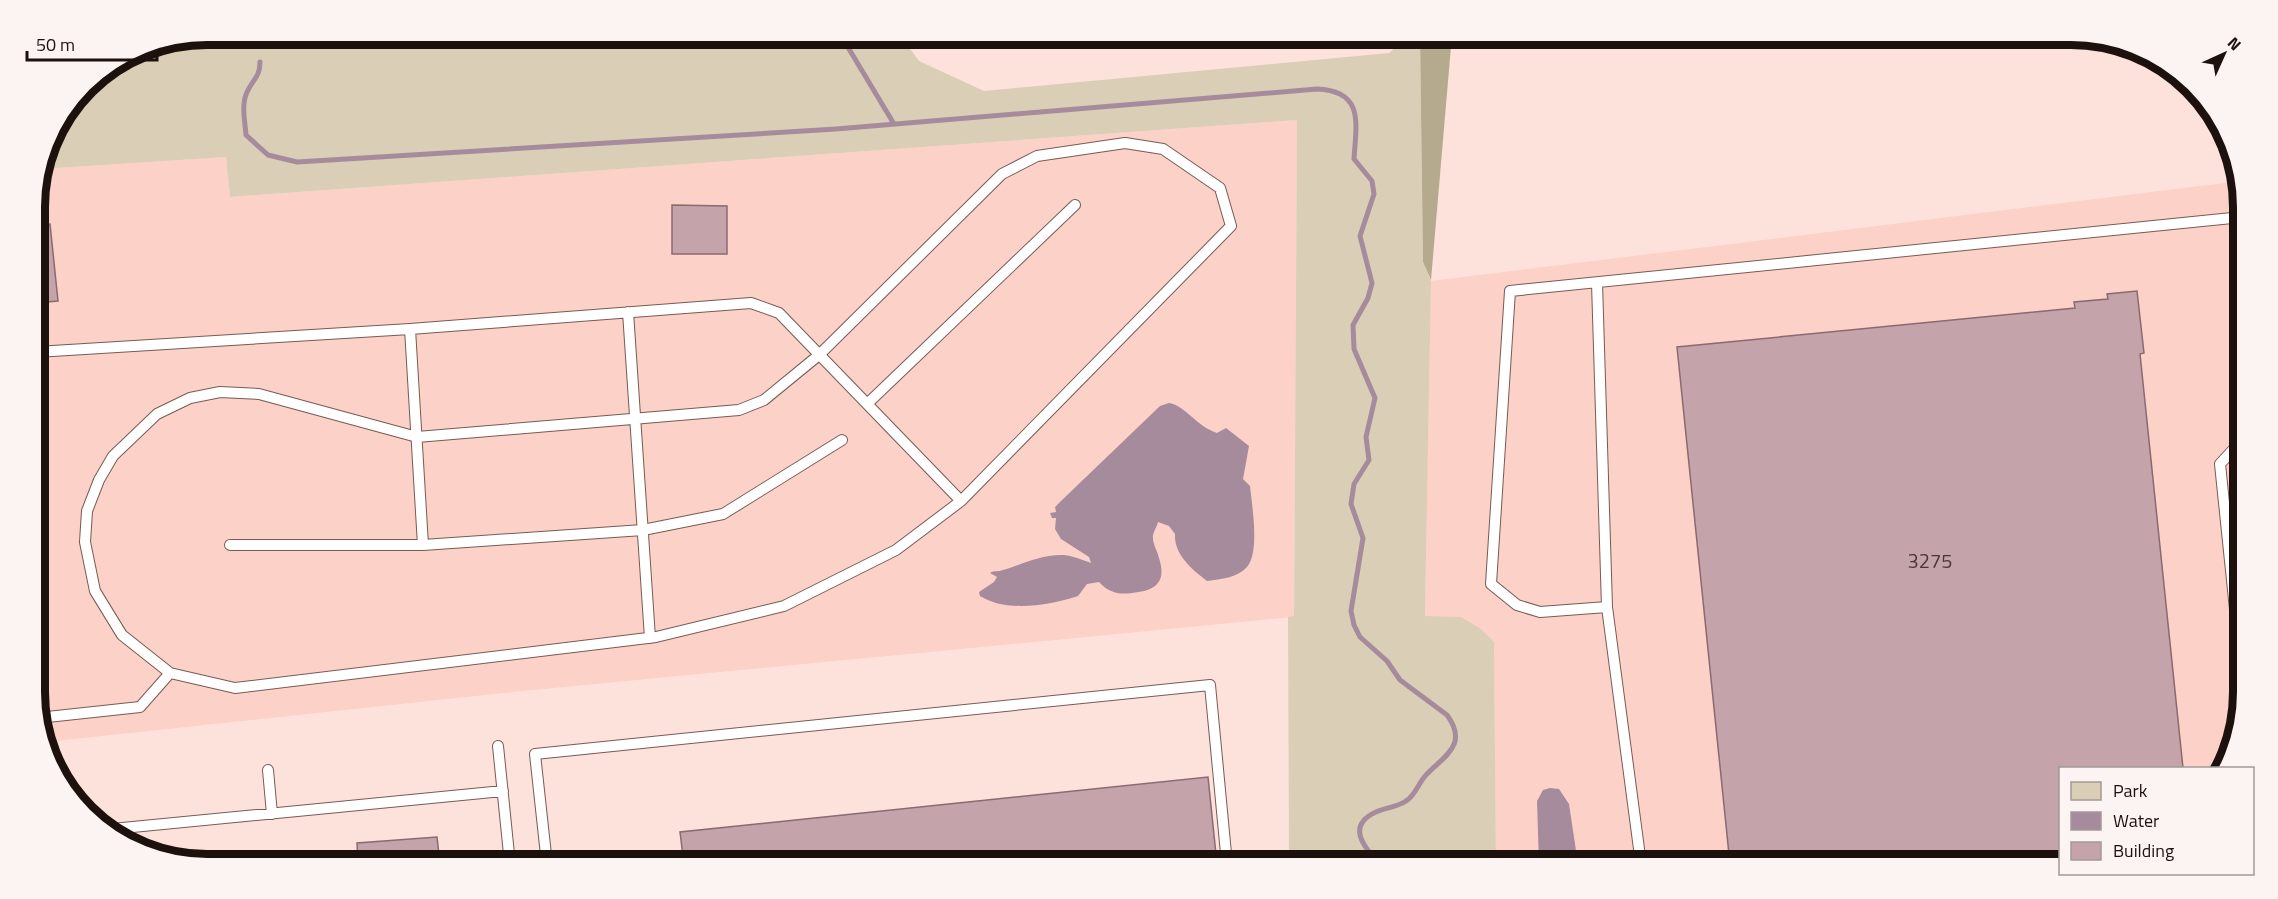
<svg xmlns="http://www.w3.org/2000/svg" width="2278" height="899" viewBox="0 0 2278 899" font-family="'Titillium Web',sans-serif">
	<style>
		.built { fill: #fcd1c7 }
		.green { fill: #dacfb6 }
		.forest { fill: #b6aa8e }
		.water { fill: #a68b9d }
		.lines { fill: none; stroke-linecap: round; stroke-linejoin: round }
		.stream { stroke: #a68b9d; stroke-width: 5 }
		.building { fill: #c5a3aa; stroke: #896a70; stroke-width: 1.5 }
		.lane-casing { stroke: #785a54; stroke-width: 12 }
		.lane { stroke: #fff; stroke-width: 10 }
		.labels { text-anchor: middle; stroke-width: 6; stroke-linejoin: round; paint-order: stroke }
		.number-label { font-size: 20px; fill: #473635 }
		.rim { fill: none; stroke: #1d110e; stroke-width: 8 }
	</style>
	<rect width="100%" height="100%" fill="#fde1db"/>
	<path class="built" d="M1297 120 1294 617 512 692 46 742 38 725 35 195 42 169 226 157 230 197Z
		M2241 181 2243 692 2234 748 2219 768H2060V864H1496L1494 642 1425 616 1431 281Z"/>
	<path class="green" d="M207 35H900L919 61 984 91 1389 53 1410 35H1420L1423 262 1431 281 1425 616 1461 617 1481 629 1494 642 1496 864H1289L1288 617 1294 616 1297 120 230 197 226 157 42 169 52 131 93 77 141 47Z"/>
	<path class="forest" d="M1420 35H1452L1431 280 1423 262Z"/>
	<path class="water" d="M1169 403C1186 406 1196 426 1217 433L1226 428 1249 446 1243 479 1250 486C1252 506 1260 552 1247 567 1237 578 1221 579 1207 581 1192 569 1174 555 1175 534L1169 526 1158 522C1157 526 1154 531 1153 535 1152 543 1157 550 1159 558 1167 583 1155 591 1132 593 1118 595 1108 592 1099 582L1087 584 1078 596C1050 605 1007 613 980 596L979 592 994 582 997 577 990 573C995 570 998 572 1003 570 1023 564 1042 554 1064 555 1073 556 1083 560 1091 563L1089 557 1061 539 1055 529 1056 518H1052L1050 513 1056 512 1055 507 1061 501 1160 406Z
		M1550 788 1559 789 1569 804 1578 864H1539L1537 801 1543 790Z"/>
	<g class="lines">
		<path class="stream" d="M840 34 894 124
			M260 44 261 34
			M260 62C260 77 253 79 247 92 241 105 245 121 246 135L268 155 297 162 836 129 1317 89C1365 91 1356 124 1354 159L1372 181 1374 194 1360 236 1372 283 1368 298 1353 325 1354 349 1375 398 1366 437 1369 460 1354 484 1351 504 1363 538 1351 611 1354 625 1360 637 1387 661 1400 680 1447 715C1469 745 1444 756 1426 775 1419 782 1415 796 1406 801 1397 807 1385 808 1376 812 1345 826 1365 848 1379 864"/>
	</g>
	<path class="building" d="M672 205 727 206V254H672Z
		M50 224 58 301 35 303V225Z
		M2137 291 2144 353 2140 354 2183 768H2061V864H1730L1677 347 2075 308 2074 302 2108 299 2107 294Z
		M1208 777 1217 864H684L680 832Z
		M437 837 440 864H358L357 843Z"/>
	<g class="lines">
		<g class="lane-casing">
			<path id="lane" d="M1125 143 1163 149 1220 188 1231 226 961 501 896 550 784 606 656 637 235 688 170 673 122 635 95 591 85 542 87 511 99 480 113 456 157 414 190 398 220 392 259 394 417 437 739 410 764 400 819 355 1002 174 1037 156Z
				M1597 283 1607 607 1540 612 1517 605 1491 584 1510 291 2242 217
				M628 312 650 638
				M410 329 423 545
				M36 352 410 329 751 303 779 313 961 501
				M867 404 1075 205
				M2243 439 2220 464 2243 687
				M230 545H423L643 530 723 514 842 440
				M1607 607 1641 864
				M38 718 140 707 170 673
				M498 746 510 864
				M268 770 272 814
				M112 829 503 791
				M547 864 535 754 1210 685 1227 864"/>
		</g>
		<use href="#lane" class="lane"/>
	</g>
	<g class="labels">
		<g class="number-label">
			<text x="1930" y="568">3275</text>
		</g>
	</g>
	<path d="M0 0H2278V899H0ZM207 45H2071A162 162 0 0 1 2233 207V692A162 162 0 0 1 2071 854H207A162 162 0 0 1 45 692V207A162 162 0 0 1 207 45Z" fill="#fbf4f2" fill-rule="evenodd"/>
	<path class="rim" d="M207 45H2071A162 162 0 0 1 2233 207V692A162 162 0 0 1 2071 854H207A162 162 0 0 1 45 692V207A162 162 0 0 1 207 45Z"/>
	<rect x="2059" y="767" width="195" height="108" fill="#fbf4f2" stroke="#a29997" stroke-width="1.5"/>
	<rect x="2071" y="782" width="30" height="18" fill="#dacfb6" stroke="#a29997" stroke-width="1.5"/>
	<text x="2113" y="797" font-size="18" fill="#1d110e">Park</text>
	<rect x="2071" y="812" width="30" height="18" fill="#a68b9d" stroke="#a29997" stroke-width="1.5"/>
	<text x="2113" y="827" font-size="18" fill="#1d110e">Water</text>
	<rect x="2071" y="842" width="30" height="18" fill="#c5a3aa" stroke="#a29997" stroke-width="1.5"/>
	<text x="2113" y="857" font-size="18" fill="#1d110e">Building</text>
	<g transform="translate(2224 54) rotate(45)" stroke="#fbf4f2" stroke-width="4.5" paint-order="stroke">
	<path d="M0-4.5L10 22L0 15L-10 22Z" fill="#1d110e"/>
	<text y="-9" font-size="16" font-weight="bold" text-anchor="middle" fill="#1d110e">N</text>
	</g>
	<path d="M27 51v9h130v-9" fill="none" stroke="#1d110e" stroke-width="3"/>
	<text x="36" y="51" font-size="18" fill="#1d110e" stroke="#fbf4f2" stroke-width="4.5" paint-order="stroke">50 m</text>
</svg>
